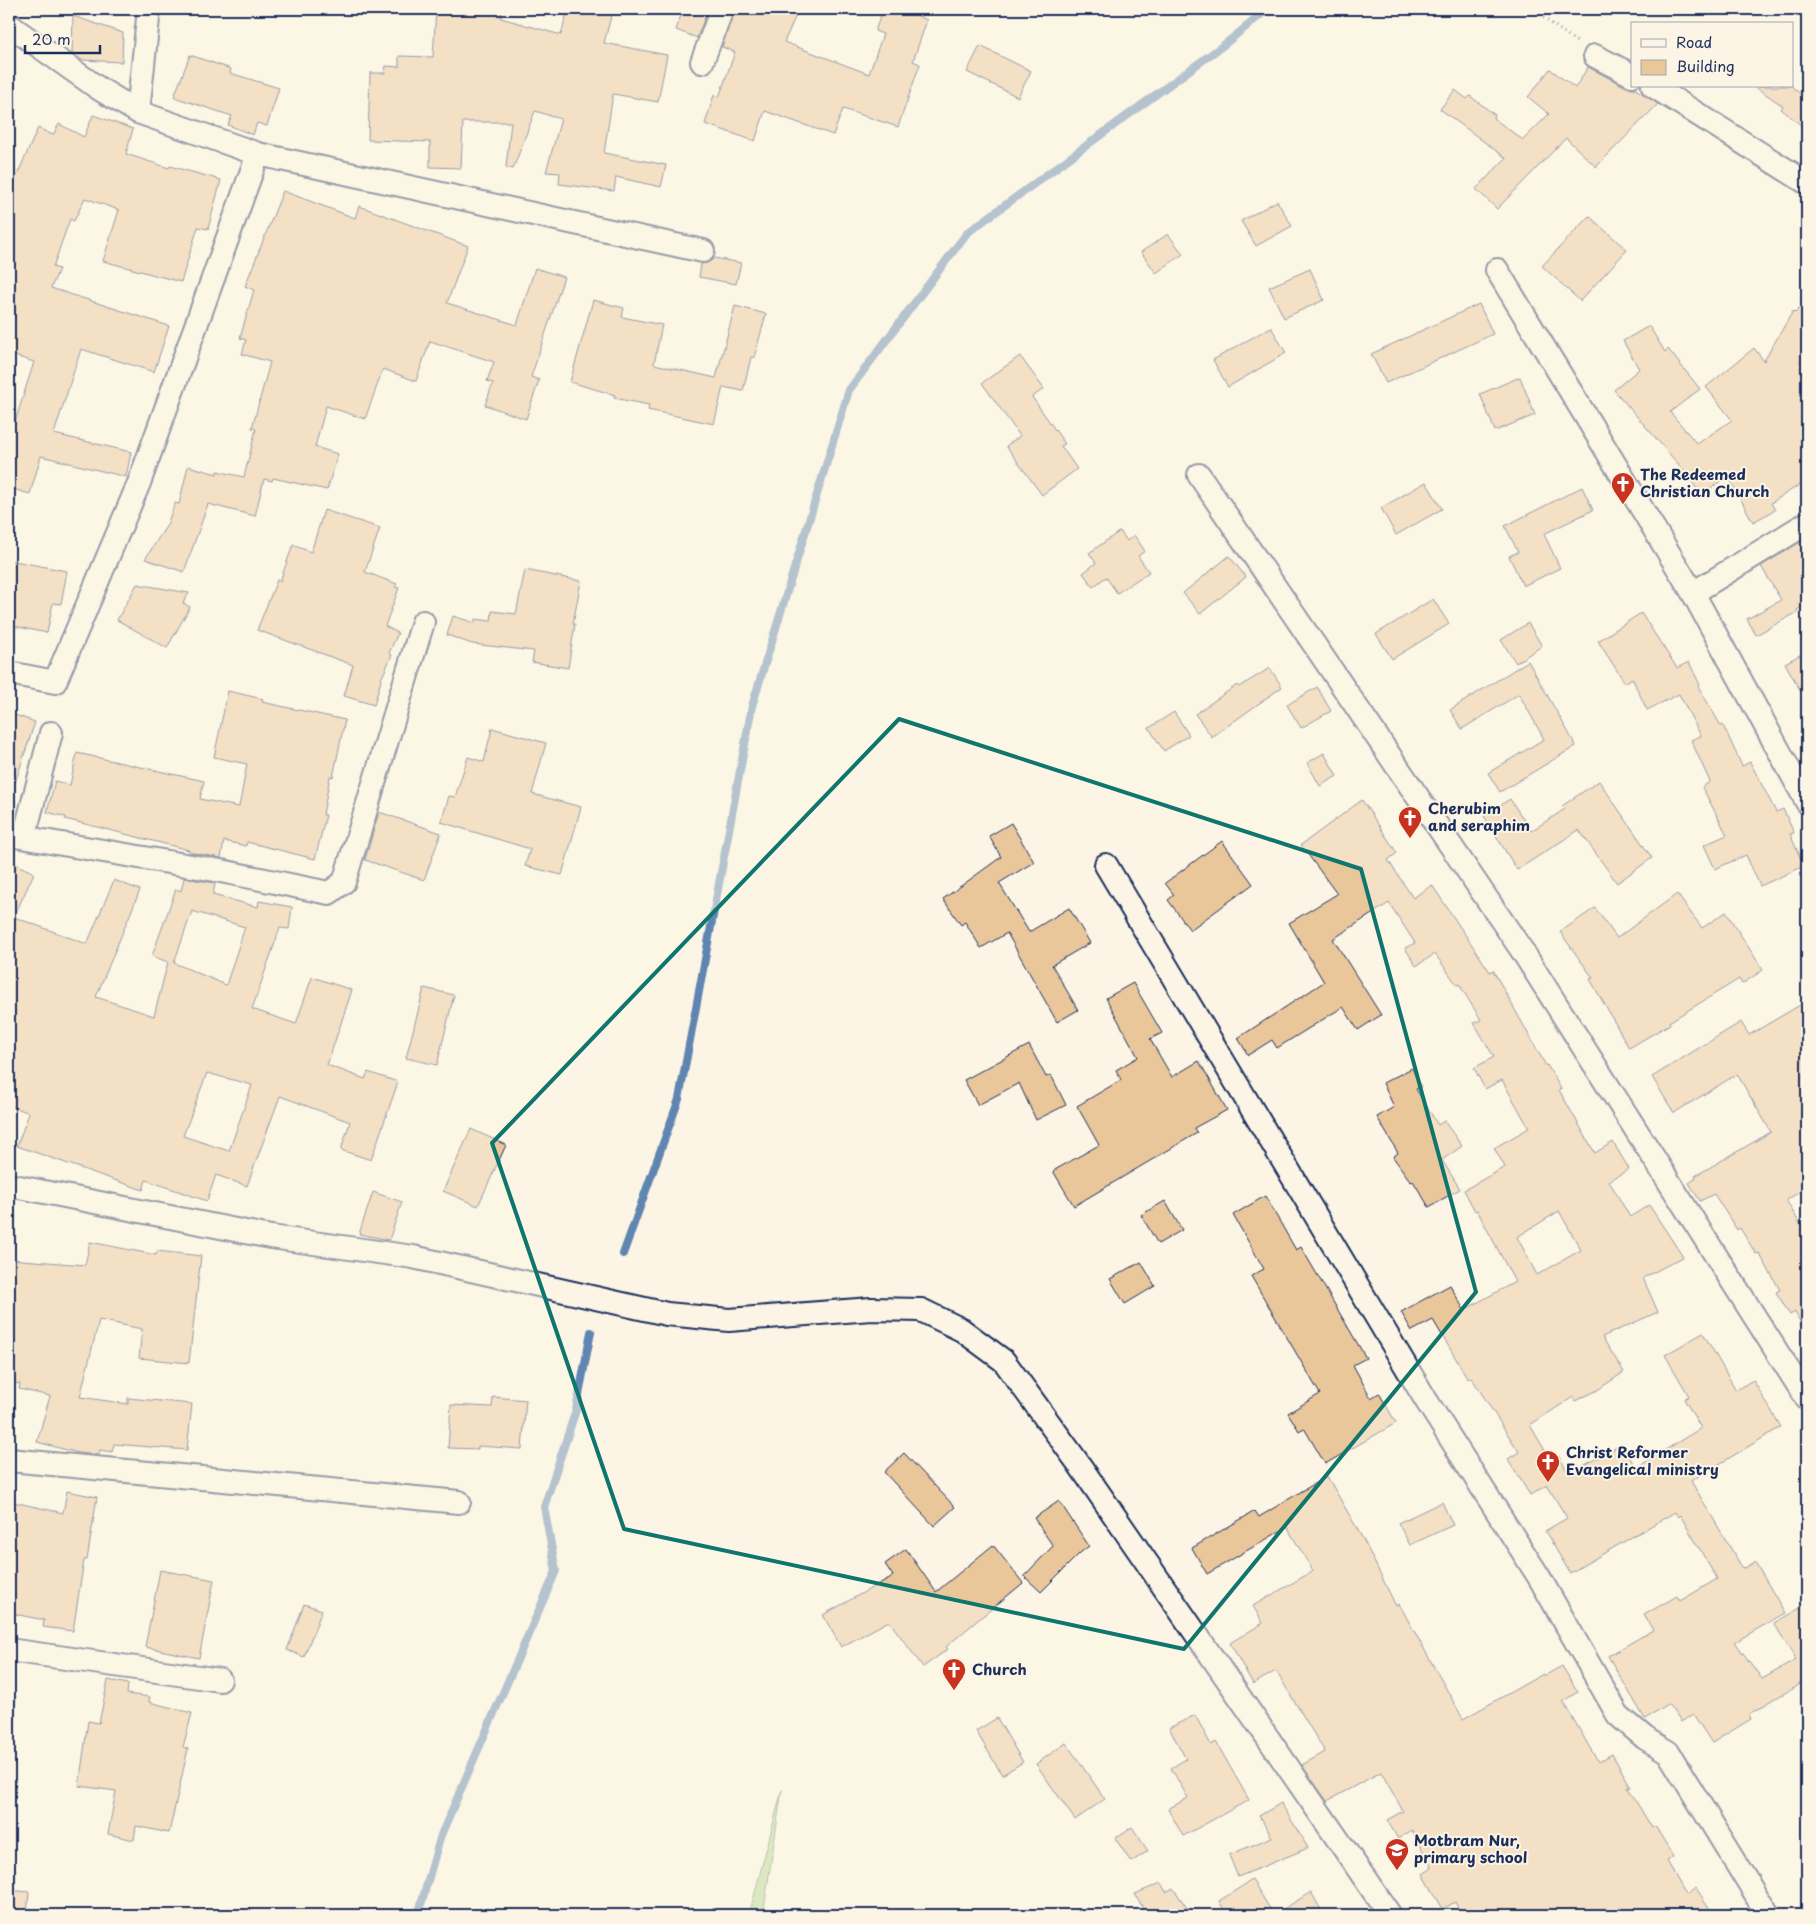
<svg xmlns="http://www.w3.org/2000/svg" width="1816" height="1924" viewBox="0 0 1816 1924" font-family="'Playpen Sans',sans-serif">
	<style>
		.green { fill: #b7d993; stroke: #698478 }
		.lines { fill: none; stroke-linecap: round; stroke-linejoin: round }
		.stream { stroke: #5f85b1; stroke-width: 8 }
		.building { fill: #eac69b; stroke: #1b2f5e; fill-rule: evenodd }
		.minor-casing { stroke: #1b2f5e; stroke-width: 26 }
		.path { stroke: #1b2f5e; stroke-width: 3; stroke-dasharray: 1 4; stroke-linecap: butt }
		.minor { stroke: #fcf5e5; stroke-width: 22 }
		.marked { fill: none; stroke: #0f766e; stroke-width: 4; stroke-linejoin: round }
		.labels { text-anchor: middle; stroke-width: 4; stroke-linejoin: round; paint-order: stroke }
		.poi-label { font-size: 15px; font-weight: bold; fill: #1b2f5e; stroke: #fcf5e5; text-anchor: start }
	</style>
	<rect width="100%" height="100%" fill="#fcf5e5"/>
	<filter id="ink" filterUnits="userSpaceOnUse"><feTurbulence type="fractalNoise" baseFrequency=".02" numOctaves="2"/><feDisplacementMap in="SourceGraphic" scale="10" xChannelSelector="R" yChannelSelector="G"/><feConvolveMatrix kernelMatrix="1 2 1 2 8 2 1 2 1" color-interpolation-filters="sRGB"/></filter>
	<g filter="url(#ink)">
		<path class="green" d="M782 1790 763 1915H749Z"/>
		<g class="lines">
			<path class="stream" d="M623 1254 679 1099 752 706 849 390 967 233 1225 44 1268 9
				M418 1915 441 1835 556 1571 544 1507 576 1410 591 1332"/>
		</g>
		<path class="building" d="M436 9H502L501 18 561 35 568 9H613L604 43 667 55 658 102 613 94 604 153 666 165 661 187 616 177 614 191 559 184 560 173 546 172 561 119 535 111 513 169 506 167 511 122H463L461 168 430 167V142L368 140 370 73H385L386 66 399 67V56L433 57Z
			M683 9H708L697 38 676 30Z
			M735 9H799L784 42 869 74 883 34 875 31 883 9H903L927 20 913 61 920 64 898 127 843 109 833 135 765 111 755 141 705 124 714 95 719 97 735 52 722 47Z
			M73 16 123 33 122 62 82 60 72 53Z
			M980 46 1031 71 1018 97 967 72Z
			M190 55 231 69 230 73 279 88 267 126 257 123 253 135 228 125 232 116 174 97Z
			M1588 67 1626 87 1634 88 1658 104 1596 167 1566 138 1497 209 1476 189 1506 158 1440 109 1455 90 1467 99 1470 96 1495 115 1493 118 1523 140 1549 114 1528 97 1550 69 1575 88Z
			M1754 86H1791L1807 99V130L1781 109 1783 106Z
			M93 115 133 129 126 154 169 168 170 166 221 180 208 229 198 227 181 282 103 261 119 210 85 198 74 221 70 219 53 267 59 269 51 288 169 326 154 372 81 349 54 434 131 452 126 477 41 456 30 494 9 488V424L14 425 34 362 9 354V179L14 182 38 128 53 135 59 124 84 137Z
			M283 191 355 218 359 206 468 246 447 303 517 325 535 268 564 277 531 377 539 380 526 419 485 405 493 383 487 381 494 362 430 341 416 381 383 369 365 419 326 406 315 447 338 454 327 490 273 478 272 481 264 479 255 516 208 504 184 572 145 559 167 525 175 503 179 504 188 466 217 474V471L244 477 256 429 252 428 270 362 242 354 246 340 240 338 254 290 245 286Z
			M1277 201 1292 226 1256 246 1241 221Z
			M1589 216 1627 250 1580 301 1542 266Z
			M1168 234 1183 254 1156 273 1141 252Z
			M714 258 741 263 736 284 699 277 701 264 707 263Z
			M1310 269 1324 300 1284 318 1269 287Z
			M593 300 624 308 622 317 662 325 654 364 716 378 735 306 766 314 754 358 751 357 743 391 723 387 714 424 648 410 649 405 614 398 615 395 570 382Z
			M1807 301V348L1800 361 1807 374V480L1771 503 1775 510 1753 522 1728 476 1701 495 1685 472 1614 390 1639 369 1623 341 1649 326 1665 352 1668 349 1700 389 1670 412 1697 444 1732 420 1706 387 1754 348 1764 361 1793 311 1795 313Z
			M1479 304 1493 334 1386 383 1371 354Z
			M1271 327 1286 353 1228 387 1213 360Z
			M1020 356 1044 389 1032 397 1065 444 1061 446 1077 469 1042 495 1006 446 1020 436 982 383Z
			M1520 377 1535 415 1495 431 1480 394Z
			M1426 482 1442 509 1396 535 1381 508Z
			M1582 487 1593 510 1544 534 1560 568 1523 586 1509 556 1518 552 1505 526Z
			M324 510 380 528 365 572 397 584 395 587 399 588 385 626 398 633 389 653 392 655 382 677 374 705 344 696 353 665 257 630 277 580 280 581 293 545 311 552Z
			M1120 531 1127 541 1134 535 1145 551 1138 556 1149 572 1117 593 1106 577 1093 587 1083 573 1096 563 1089 553Z
			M1807 538V604L1797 610 1798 612 1756 635 1747 619 1781 600 1761 566Z
			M1229 556 1246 577 1200 614 1183 593Z
			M9 560 67 571 61 604 53 603 47 633 9 625Z
			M525 570 581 581 573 624H575L568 668 532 662 534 651 472 644 447 635 453 616 475 623V619L491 621 492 611 516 614Z
			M137 584 189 593 183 603 190 607 167 648 117 620Z
			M1433 599 1449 624 1392 659 1376 634Z
			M1641 613 1677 668 1689 662 1700 685 1698 686 1721 726 1723 725 1742 766 1750 762 1776 812 1783 809 1794 833 1790 834 1804 866 1760 886 1746 855 1715 869 1704 845 1727 835 1702 787 1710 782 1691 740 1701 736 1679 694 1647 710 1632 678 1625 683 1598 641Z
			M1528 623 1542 646 1516 663 1501 640Z
			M1807 651V703L1785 663Z
			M1528 661 1576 746 1500 792 1488 773 1544 739 1519 694 1462 729 1450 710Z
			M1270 668 1282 687 1212 737 1195 714 1237 685 1239 687Z
			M1317 687 1331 711 1301 728 1287 705Z
			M228 691 263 699 262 702 345 720 333 777 330 776 323 815H326L315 859 247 842 246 846 224 841 221 858 189 852V850L65 819 66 817 47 812 55 781 70 785 77 753 204 781 200 799 239 807 247 764 214 757Z
			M1174 712 1189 735 1164 751 1149 728Z
			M9 713 35 722 13 789H9Z
			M492 728 546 743 532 794 581 807 562 875 525 866 530 849 441 822 449 796 455 797 468 757 484 762Z
			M1324 753 1337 776 1320 786 1307 763Z
			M1599 781 1652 858 1617 883 1579 830 1517 870 1484 816 1510 799 1531 831 1565 809 1562 806Z
			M1362 800 1397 853 1388 860 1413 898 1432 885 1490 972 1493 970 1546 1066 1547 1065 1561 1089 1559 1090 1595 1153 1613 1142 1629 1169 1609 1181 1630 1217 1649 1205 1683 1257 1643 1278 1658 1312 1602 1337 1624 1372 1596 1391 1575 1401 1573 1397 1530 1425 1551 1461 1559 1457 1569 1474 1622 1444 1636 1468 1701 1428 1684 1399 1689 1396 1665 1355 1703 1333 1736 1390 1753 1380 1781 1427 1691 1481 1743 1569 1755 1562 1785 1613 1735 1642 1762 1679 1796 1660 1774 1623 1807 1604V1680L1749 1714 1751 1719 1712 1743 1693 1714 1681 1722 1668 1704 1645 1719 1608 1656 1653 1630 1644 1615 1677 1596 1680 1601 1717 1579 1680 1515 1678 1517 1675 1512 1570 1573 1545 1531 1567 1518 1547 1485 1530 1495 1508 1459 1519 1452 1471 1377 1468 1379 1433 1320 1412 1331 1401 1312 1450 1285 1464 1310 1515 1282 1477 1210 1475 1211 1464 1190 1505 1167 1494 1148 1529 1128 1502 1080 1485 1089 1474 1068 1494 1057 1474 1023 1481 1020 1459 984 1457 985 1435 954 1416 966 1405 948 1415 943 1389 903 1333 939 1381 1015 1358 1030 1343 1007 1277 1048 1272 1040 1248 1055 1238 1038 1324 982 1289 923 1337 894 1301 845ZM1559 1211 1581 1250 1537 1275 1517 1237Z
			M379 812 441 833 424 880 365 860Z
			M1011 823 1034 862 999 883 1029 932 1069 908 1090 943 1052 965 1078 1010 1057 1022 1007 933 981 948 965 922 961 925 943 899 1001 857 989 836Z
			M1222 841 1253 884 1190 930 1168 900 1174 895 1165 883Z
			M9 861 34 873 14 917 87 944 114 880 140 890 96 997 154 1016 168 962 152 956 176 889 181 891 184 878 215 883 213 895 258 907 259 901 292 907 289 929 280 928 252 1009 296 1024 312 977 352 990 327 1065 365 1079 368 1072 398 1082 371 1160 341 1150 350 1122 280 1096 247 1186 216 1175 207 1201 146 1180 143 1190 17 1146 29 1113 9 1105ZM192 911 245 927 226 985 174 963ZM207 1073 252 1085 229 1151 183 1136Z
			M1677 894 1702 928 1726 912 1763 970 1742 984 1739 979 1669 1022 1670 1024 1629 1048 1590 979 1593 978 1560 932 1595 908 1617 938Z
			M1133 983 1162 1033 1150 1039 1172 1077 1199 1061 1227 1110 1194 1128 1197 1133 1074 1206 1053 1171 1099 1145 1077 1106 1121 1080 1116 1070 1138 1057 1106 998Z
			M424 988 454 995 437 1065 406 1058Z
			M1807 1001V1188L1786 1200 1807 1236V1335L1795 1312 1790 1315 1776 1292 1780 1290 1759 1253 1756 1254 1740 1228 1737 1230 1714 1194 1700 1201 1689 1183 1696 1178 1695 1176 1771 1132 1737 1074 1674 1113 1652 1077 1741 1022 1749 1035Z
			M1029 1045 1046 1077 1051 1075 1066 1105 1036 1120 1019 1083 978 1105 964 1080Z
			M1412 1068 1421 1087 1416 1089 1438 1125 1444 1121 1462 1146 1442 1160 1460 1189 1429 1207 1413 1181 1411 1182 1393 1157 1398 1153 1377 1117 1394 1107 1383 1083Z
			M471 1129 506 1145 478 1206 443 1191Z
			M373 1192 402 1202 389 1240 359 1234Z
			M1265 1196 1296 1250 1301 1247 1366 1358 1353 1365 1371 1398 1379 1393 1396 1423 1325 1464 1304 1428 1299 1431 1288 1413 1320 1394 1251 1276 1264 1269 1233 1215Z
			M1165 1201 1182 1230 1158 1244 1141 1215Z
			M90 1242 156 1255 157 1251 201 1256 189 1363 139 1358 142 1329 99 1320 80 1397 128 1404V1398L192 1404 187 1450 114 1444 112 1452 100 1450 99 1455 78 1453 37 1442 50 1396 19 1389 20 1384 9 1382V1259L85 1265Z
			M1141 1262 1155 1286 1125 1304 1110 1279Z
			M493 1397 526 1400 522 1449 478 1446V1449L448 1448 451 1405 492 1407Z
			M904 1453 955 1507 934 1526 884 1472Z
			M1327 1476 1363 1539 1396 1606 1399 1604 1463 1719 1543 1674 1544 1676 1562 1666 1578 1692 1563 1701 1598 1762 1612 1754 1631 1787 1628 1788 1652 1828 1655 1826 1674 1857 1667 1861 1686 1895 1696 1888 1714 1915H1462L1455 1902 1443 1909 1423 1874 1432 1868 1412 1830 1398 1839 1387 1820 1403 1811 1381 1772 1327 1801 1302 1765 1325 1752 1276 1671 1253 1684 1230 1643 1263 1623 1253 1606 1313 1571 1287 1527 1207 1574 1192 1548 1255 1511 1259 1517Z
			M67 1491 97 1497 87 1560H84L73 1631 43 1627 44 1620 9 1613V1501L63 1513Z
			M1059 1501 1089 1546 1080 1553 1041 1592 1024 1576 1053 1546 1034 1518Z
			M1442 1502 1453 1525 1410 1545 1398 1523Z
			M993 1545 1023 1583 967 1629 946 1647 948 1649 923 1667 889 1621 841 1647 823 1615 893 1576 885 1564 906 1549 936 1592Z
			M160 1570 214 1580 199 1658 145 1647Z
			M304 1604 322 1610 304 1657 287 1650Z
			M108 1680 128 1684 127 1694 150 1697 149 1702 192 1713 183 1747 188 1749 169 1833 136 1826 134 1840 108 1834 116 1791 79 1786 88 1721 99 1723Z
			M1195 1715 1211 1745 1216 1742 1249 1800 1183 1836 1168 1809 1188 1798 1171 1768 1186 1759 1169 1728Z
			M997 1718 1023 1762 1002 1775 976 1731Z
			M1066 1743 1105 1799 1075 1820 1036 1764Z
			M1281 1803 1308 1848 1238 1877 1229 1855 1272 1837 1259 1816Z
			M1132 1827 1148 1851 1131 1862 1115 1838Z
			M1252 1880 1274 1915 1311 1892 1324 1915H1227L1219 1901Z
			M1161 1883 1166 1892 1173 1888 1192 1915H1147L1135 1894Z
			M9 1890 29 1892 27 1915H9Z"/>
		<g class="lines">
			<g class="minor-casing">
				<path id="minor" d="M9 25 98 88 138 112 258 154 703 251
					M1595 56 1632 75
					M702 62 722 9
					M1653 86 1807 183
					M138 112 149 9
					M1497 270 1693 593 1807 802
					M1199 475 1521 949 1807 1399
					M1693 593 1807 523
					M9 673 55 682 139 483 258 154
					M9 835 221 871 329 893 344 882 423 622
					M24 837 51 733
					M1106 865 1426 1400 1539 1577 1618 1715 1645 1738 1668 1752 1768 1915
					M9 1185 271 1237 413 1257 667 1314 729 1320 871 1309 921 1310 962 1330 1004 1361 1076 1460 1390 1915
					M9 1460 459 1502
					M9 1650 220 1680"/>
			</g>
			<path class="path" d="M1531 9 1577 42"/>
			<use href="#minor" class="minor"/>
		</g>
	</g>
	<path d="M0 0H1816V1924H0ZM899 719 1361 869 1476 1292 1184 1649 624 1529 492 1143Z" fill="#fcf5e5" fill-opacity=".55" fill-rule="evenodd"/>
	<path class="marked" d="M899 719 1361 869 1476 1292 1184 1649 624 1529 492 1143Z"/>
	<defs>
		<g id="church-pin" transform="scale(1.25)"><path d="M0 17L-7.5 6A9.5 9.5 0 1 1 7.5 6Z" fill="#c8321e" stroke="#fcf5e5"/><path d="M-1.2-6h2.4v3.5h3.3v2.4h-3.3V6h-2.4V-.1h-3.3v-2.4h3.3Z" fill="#fff"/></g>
		<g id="school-pin" transform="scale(1.25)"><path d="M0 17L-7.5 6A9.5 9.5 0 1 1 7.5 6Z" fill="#c8321e" stroke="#fcf5e5"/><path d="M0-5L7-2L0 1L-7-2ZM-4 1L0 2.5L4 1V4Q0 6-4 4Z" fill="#fff"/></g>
	</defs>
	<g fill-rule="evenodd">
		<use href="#church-pin" x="1623" y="484"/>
		<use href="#church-pin" x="1410" y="818"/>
		<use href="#church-pin" x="1548" y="1462"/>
		<use href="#church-pin" x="954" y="1670"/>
		<use href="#school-pin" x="1397" y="1850"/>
	</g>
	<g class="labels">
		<g class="poi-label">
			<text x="1640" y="480">The Redeemed<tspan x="1640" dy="17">Christian Church</tspan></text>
			<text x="1428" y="814">Cherubim<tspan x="1428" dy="17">and seraphim</tspan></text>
			<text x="1566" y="1458">Christ Reformer<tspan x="1566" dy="17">Evangelical ministry</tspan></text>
			<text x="972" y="1675">Church</text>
			<text x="1414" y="1846">Motbram Nur,<tspan x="1414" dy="17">primary school</tspan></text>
		</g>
	</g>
	<rect width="1816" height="1924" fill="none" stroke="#fcf5e5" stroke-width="30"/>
	<rect x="15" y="15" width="1786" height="1894" fill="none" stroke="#1b2f5e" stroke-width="2" filter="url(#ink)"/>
	<rect x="1631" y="22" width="162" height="65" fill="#fcf5e5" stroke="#a2a6af"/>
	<rect x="1641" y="39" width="25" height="8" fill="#fcf5e5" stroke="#a2a6af"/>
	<text x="1676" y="48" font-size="15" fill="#1b2f5e">Road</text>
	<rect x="1641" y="60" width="25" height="15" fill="#eac69b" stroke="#a2a6af"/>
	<text x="1676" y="72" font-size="15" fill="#1b2f5e">Building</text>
	<path d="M25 45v8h75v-8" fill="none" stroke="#1b2f5e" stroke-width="2.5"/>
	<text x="32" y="45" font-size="15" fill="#1b2f5e" stroke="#fcf5e5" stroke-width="4" paint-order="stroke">20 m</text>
</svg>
